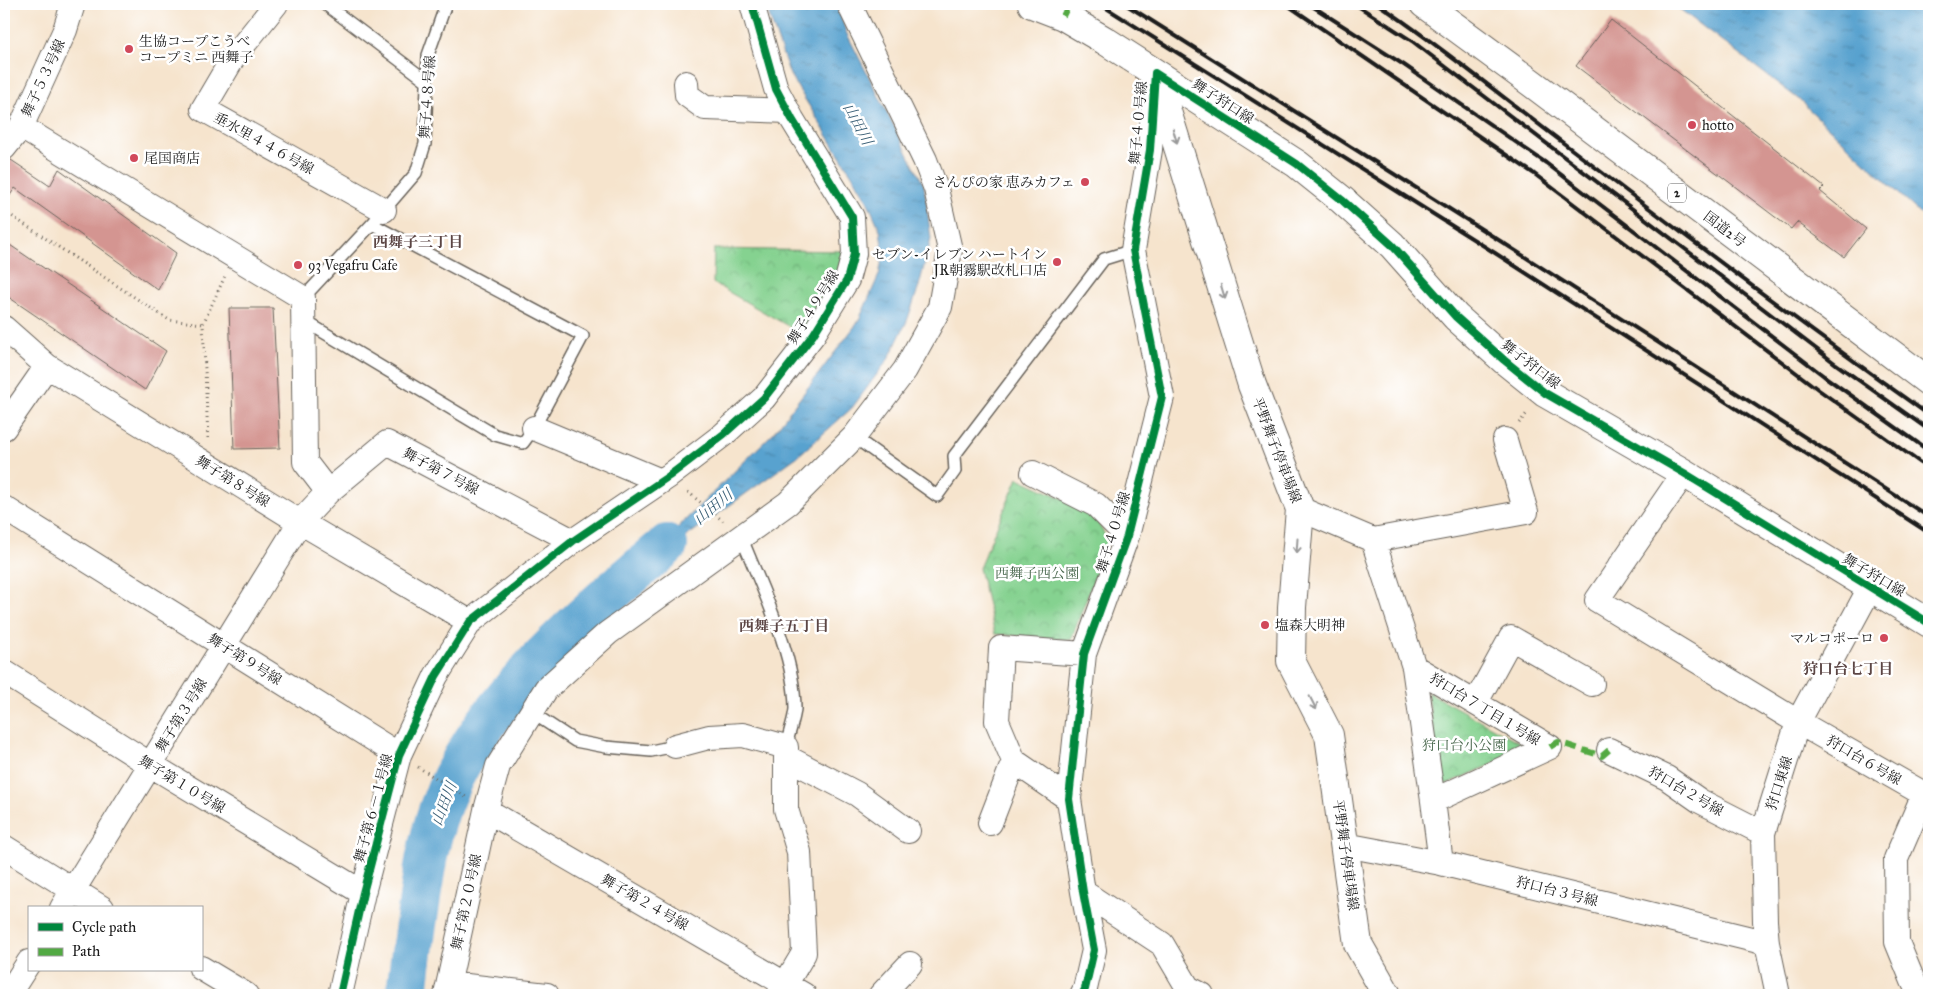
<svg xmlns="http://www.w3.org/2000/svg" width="1933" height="999" viewBox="0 0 1933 999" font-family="'IM FELL Great Primer','Noto Serif JP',serif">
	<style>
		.park { fill: url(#park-crowns); stroke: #507756 }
		.water { fill: url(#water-ripples); stroke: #3a5f76 }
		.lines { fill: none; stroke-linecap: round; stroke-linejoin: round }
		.river { stroke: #58a2cf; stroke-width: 42 }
		.building { fill: #d49591 }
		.lane-casing { stroke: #68625a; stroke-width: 14 }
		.street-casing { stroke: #68625a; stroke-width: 26 }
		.secondary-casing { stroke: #68625a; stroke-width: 30 }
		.highway-casing { stroke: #68625a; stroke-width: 30 }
		.path { stroke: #68625a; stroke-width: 3; stroke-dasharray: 1 4; stroke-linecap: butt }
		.lane { stroke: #fff; stroke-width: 11 }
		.street { stroke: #fff; stroke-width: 24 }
		.secondary { stroke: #fff; stroke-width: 28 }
		.highway { stroke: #fff; stroke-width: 28 }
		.rail { stroke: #1c1c1c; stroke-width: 4 }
		.quiet { stroke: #52a943; stroke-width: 6; stroke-dasharray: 12 6; stroke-linecap: butt }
		.cycleway-casing { stroke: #fff; stroke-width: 11 }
		.cycleway { stroke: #00873e; stroke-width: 8 }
		.oneway { stroke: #999 }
		.poi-dot { fill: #d1495b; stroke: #fff; stroke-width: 2 }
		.labels { text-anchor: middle; stroke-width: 5; stroke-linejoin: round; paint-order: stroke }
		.shield { fill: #fff; stroke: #606060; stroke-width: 1 }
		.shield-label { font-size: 12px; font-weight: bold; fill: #1c1c1c }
		.poi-label { font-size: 14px; fill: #1c1c1c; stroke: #fff; text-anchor: start }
		.street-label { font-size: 14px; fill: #1c1c1c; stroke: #fff }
		.park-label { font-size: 14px; fill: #46654a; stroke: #fff }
		.water-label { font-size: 15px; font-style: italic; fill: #3a5f76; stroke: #fff }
		.neighbourhood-label { font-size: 15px; font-weight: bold; fill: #5c4645; stroke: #fff }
	</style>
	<defs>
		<pattern id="park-crowns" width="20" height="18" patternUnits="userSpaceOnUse" patternTransform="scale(1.25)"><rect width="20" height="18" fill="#85d290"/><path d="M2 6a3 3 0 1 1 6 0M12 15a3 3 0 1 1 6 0" fill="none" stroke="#72b47c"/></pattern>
		<pattern id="water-ripples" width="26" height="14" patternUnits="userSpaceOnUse" patternTransform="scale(1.25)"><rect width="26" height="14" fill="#58a2cf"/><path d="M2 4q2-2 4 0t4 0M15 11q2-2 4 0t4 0" fill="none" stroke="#4883a7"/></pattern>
	</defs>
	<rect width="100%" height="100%" fill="#fff"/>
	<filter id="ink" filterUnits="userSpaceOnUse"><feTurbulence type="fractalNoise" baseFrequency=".02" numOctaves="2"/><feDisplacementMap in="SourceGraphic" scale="10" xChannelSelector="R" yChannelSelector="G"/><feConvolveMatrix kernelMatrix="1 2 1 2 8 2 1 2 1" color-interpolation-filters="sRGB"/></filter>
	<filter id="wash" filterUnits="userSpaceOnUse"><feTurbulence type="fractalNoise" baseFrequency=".0096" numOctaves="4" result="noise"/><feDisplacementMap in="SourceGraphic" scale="20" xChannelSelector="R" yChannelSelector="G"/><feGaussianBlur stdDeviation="1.12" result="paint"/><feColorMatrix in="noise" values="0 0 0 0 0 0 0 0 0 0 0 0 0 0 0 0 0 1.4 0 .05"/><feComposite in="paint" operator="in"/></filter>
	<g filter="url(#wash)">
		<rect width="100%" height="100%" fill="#f6e4cd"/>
		<path class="park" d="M714 249 843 251 841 276 802 334 713 283Z
			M1018 478 1092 512 1108 541 1071 640 995 634 979 568Z
			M1428 692 1530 748 1440 787Z"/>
		<path class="water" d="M765 4H837L846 32 924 185 931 239 919 286 907 321 889 358 852 408 833 425 798 456 622 583 774 432 858 322 879 275 883 254 880 230 865 196 790 75Z
			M1673 4H1929V222L1797 98Z"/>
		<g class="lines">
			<path class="river" d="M407 995C410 962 415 930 420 898 425 863 431 828 445 795 486 696 587 612 667 545"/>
		</g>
		<g id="blocks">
			<path class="building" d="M1611 20 1824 187 1820 191 1866 229 1844 257 1797 222 1791 229 1576 66Z
				M11 160 50 186 59 169 176 253 158 290 15 188 4 204V161Z
				M4 241 166 351 145 390 4 294Z
				M229 308H273L280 448 234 449Z"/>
		</g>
	</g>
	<g filter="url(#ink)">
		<use href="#blocks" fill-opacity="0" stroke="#68625a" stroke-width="1"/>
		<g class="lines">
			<g class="lane-casing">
				<path id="lane" d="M325 4 427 81
					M303 298 372 224 416 173 425 144 428 55 446 4
					M303 320 495 435 523 443 534 428 583 336 372 224
					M854 437 937 496 955 471 954 456 1104 259 1133 250
					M741 536C761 587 795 654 795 709 794 721 788 735 786 747
					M531 712 575 741 606 747 651 751 675 746"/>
			</g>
			<g class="street-casing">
				<path id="street" d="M276 4 233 58 203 109 384 210
					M686 83 687 95 705 108 788 111
					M21 127 303 298 305 462 328 492
					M4 148 21 127 65 30 73 4
					M4 328 47 366 300 522 470 622
					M4 428 47 366
					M534 428 661 481
					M1033 473 1096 505 1127 536
					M1684 473 1597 600 1798 722 1929 797
					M4 508 399 755
					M1300 509 1373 540 1414 667 1433 801 1550 747
					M1373 540 1526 512 1505 440
					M1414 667 1550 747
					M4 672 151 765 363 893
					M1476 702 1511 638 1592 684
					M675 746 709 737 743 735 786 747V809L799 852 804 953 779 995
					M1609 750 1667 778 1700 801 1763 833
					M786 757 857 794 908 831
					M1069 799 1014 761 997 721 1001 648 1084 654
					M1433 801 1441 863
					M486 810 804 995
					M990 823 1014 761
					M1345 845 1441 863 1767 943
					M4 847 102 908
					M1083 892 1162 944 1188 988 1202 995
					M62 908 300 522 328 492 387 443 573 541
					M201 968 246 995
					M449 984 547 995
					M8 995 29 962
					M340 995 363 893 399 755 436 676 470 622 573 541 669 476 724 434 764 398 813 335 847 280 854 254 852 217 792 119 776 89 752 4
					M446 995 486 810 498 766 546 689 608 633 788 503 854 437 905 370 940 307 950 250 936 189 925 160 849 4
					M881 995 910 964
					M1082 995 1085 989 1094 950 1083 892 1069 799 1084 654 1127 536 1162 397 1133 250 1150 150 1155 81
					M1778 995 1767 943 1765 921 1763 833 1798 722 1870 588
					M1920 995 1913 981 1897 942 1896 859 1924 794"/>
			</g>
			<g class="secondary-casing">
				<path id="secondary" d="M1032 4 1063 16 1104 40 1297 164 1342 200 1392 245 1456 317 1504 360 1545 393 1684 473 1929 623
					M1155 73 1252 385 1300 509 1292 607 1291 661 1329 735 1358 944 1387 995"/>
			</g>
			<g class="highway-casing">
				<path id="highway" d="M1424 4 1533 84 1929 382"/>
			</g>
			<path class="path" d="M4 211 169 320 203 324
				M1519 423 1528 412
				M208 438 203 324 225 276
				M688 492 723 521
				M418 767 466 797"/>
			<use href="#lane" class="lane"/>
			<use href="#street" class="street"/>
			<use href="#secondary" class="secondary"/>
			<use href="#highway" class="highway"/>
			<path class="rail" d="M1100 4 1495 253 1929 533
				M1125 4 1505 244 1929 517
				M1286 4 1533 173 1819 390 1929 469
				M1309 4 1404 65 1546 163 1824 376 1929 451
				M1355 4 1412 41 1836 364 1929 430
				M1378 4C1442 47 1501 96 1562 142 1684 235 1805 327 1929 415"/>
			<path class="quiet" d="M1063 16 1069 4
				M1550 747 1558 742 1602 756 1609 750"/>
			<g class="cycleway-casing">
				<path id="cycleway" d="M340 995 363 893 399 755 436 676 470 622 573 541 669 476 724 434 764 398 813 335 847 280 854 254 852 217 792 119 776 89 752 4
					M1082 995 1085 989 1094 950 1083 892 1069 799 1084 654 1127 536 1162 397 1133 250 1150 150 1155 73 1297 164 1342 200 1392 245 1456 317 1504 360 1545 393 1684 473 1929 623"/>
			</g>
			<use href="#cycleway" class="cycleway"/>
		</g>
		<defs><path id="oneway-shaft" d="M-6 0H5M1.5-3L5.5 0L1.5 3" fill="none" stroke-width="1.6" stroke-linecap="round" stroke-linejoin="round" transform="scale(1.25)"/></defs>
		<g class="oneway">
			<use href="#oneway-shaft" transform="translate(1175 136) rotate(73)"/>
			<use href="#oneway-shaft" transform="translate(1223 292) rotate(73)"/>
			<use href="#oneway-shaft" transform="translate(1297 546) rotate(94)"/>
			<use href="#oneway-shaft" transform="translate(1313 703) rotate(63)"/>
		</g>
	</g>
	<g class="poi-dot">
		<circle cx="129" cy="49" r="5"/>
		<circle cx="1692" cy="125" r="5"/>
		<circle cx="134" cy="158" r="5"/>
		<circle cx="1085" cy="182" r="5"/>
		<circle cx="1057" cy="262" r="5"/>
		<circle cx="298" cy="265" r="5"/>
		<circle cx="1265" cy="625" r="5"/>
		<circle cx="1884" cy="638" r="5"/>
	</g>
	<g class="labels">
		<rect class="shield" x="1668" y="183.5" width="18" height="19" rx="4"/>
		<g class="shield-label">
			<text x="1677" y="197">2</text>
		</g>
		<g class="poi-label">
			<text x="139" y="46">生協コープこうべ<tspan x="139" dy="16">コープミニ 西舞子</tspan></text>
			<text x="1702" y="130">hotto</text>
			<text x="144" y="163">尾国商店</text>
			<text x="1075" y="187" text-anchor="end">さんぴの家 恵みカフェ</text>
			<text x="1047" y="259" text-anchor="end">セブン-イレブン ハートイン<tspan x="1047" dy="16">JR朝霧駅改札口店</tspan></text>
			<text x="308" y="270">93 Vegafru Cafe</text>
			<text x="1275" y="630">塩森大明神</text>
			<text x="1874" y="643" text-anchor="end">マルコポーロ</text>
		</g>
		<g class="street-label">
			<text transform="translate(43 78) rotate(-65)" y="5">舞子５３号線</text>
			<text transform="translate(427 97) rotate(-86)" y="5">舞子４８号線</text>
			<text transform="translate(1223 101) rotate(33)" y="5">舞子狩口線</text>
			<text transform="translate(1138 123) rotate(-85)" y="5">舞子４０号線</text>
			<text transform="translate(264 143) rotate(29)" y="5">垂水里４４６号線</text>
			<text transform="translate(1725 229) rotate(37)" y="5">国道2号</text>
			<text transform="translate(813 307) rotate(-58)" y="5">舞子４９号線</text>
			<text transform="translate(1531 364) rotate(38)" y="5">舞子狩口線</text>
			<text transform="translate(1277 450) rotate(69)" y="5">平野舞子停車場線</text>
			<text transform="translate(441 471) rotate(28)" y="5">舞子第７号線</text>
			<text transform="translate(233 481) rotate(32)" y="5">舞子第８号線</text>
			<text transform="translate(1113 532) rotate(-73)" y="5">舞子４０号線</text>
			<text transform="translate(1874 575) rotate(31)" y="5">舞子狩口線</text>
			<text transform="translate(245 659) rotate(32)" y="5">舞子第９号線</text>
			<text transform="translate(1485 709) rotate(31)" y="5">狩口台７丁目１号線</text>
			<text transform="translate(181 715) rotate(-58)" y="5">舞子第３号線</text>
			<text transform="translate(1864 760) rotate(30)" y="5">狩口台６号線</text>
			<text transform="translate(1779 783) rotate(-72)" y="5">狩口東線</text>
			<text transform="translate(182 784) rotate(31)" y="5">舞子第１０号線</text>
			<text transform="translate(1686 791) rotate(30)" y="5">狩口台２号線</text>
			<text transform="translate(373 808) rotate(-75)" y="5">舞子第６－１号線</text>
			<text transform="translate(1346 855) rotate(82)" y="5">平野舞子停車場線</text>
			<text transform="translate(1557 891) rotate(14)" y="5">狩口台３号線</text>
			<text transform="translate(466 902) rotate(-78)" y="5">舞子第２０号線</text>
			<text transform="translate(645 902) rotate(30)" y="5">舞子第２４号線</text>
		</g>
		<g class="park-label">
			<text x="1037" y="578">西舞子西公園</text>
			<text x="1464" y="750">狩口台小公園</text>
		</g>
		<g class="water-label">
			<text transform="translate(858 124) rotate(62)" y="5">山田川</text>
			<text transform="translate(713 507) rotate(-40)" y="5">山田川</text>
			<text transform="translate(444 804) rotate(-69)" y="5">山田川</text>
		</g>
		<g class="neighbourhood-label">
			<text x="418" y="247">西舞子三丁目</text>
			<text x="784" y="631">西舞子五丁目</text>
			<text x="1848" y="674">狩口台七丁目</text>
		</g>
	</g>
	<rect width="1933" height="999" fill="none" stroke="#fff" stroke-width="20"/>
	<rect x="28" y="906" width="175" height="65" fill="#ffffff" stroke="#a4a4a4"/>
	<rect x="38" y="923" width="25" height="8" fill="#00873e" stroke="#a4a4a4"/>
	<text x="72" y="932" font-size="15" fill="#1c1c1c">Cycle path</text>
	<rect x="38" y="948" width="25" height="8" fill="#52a943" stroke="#a4a4a4"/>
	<text x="72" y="956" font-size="15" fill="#1c1c1c">Path</text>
</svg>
